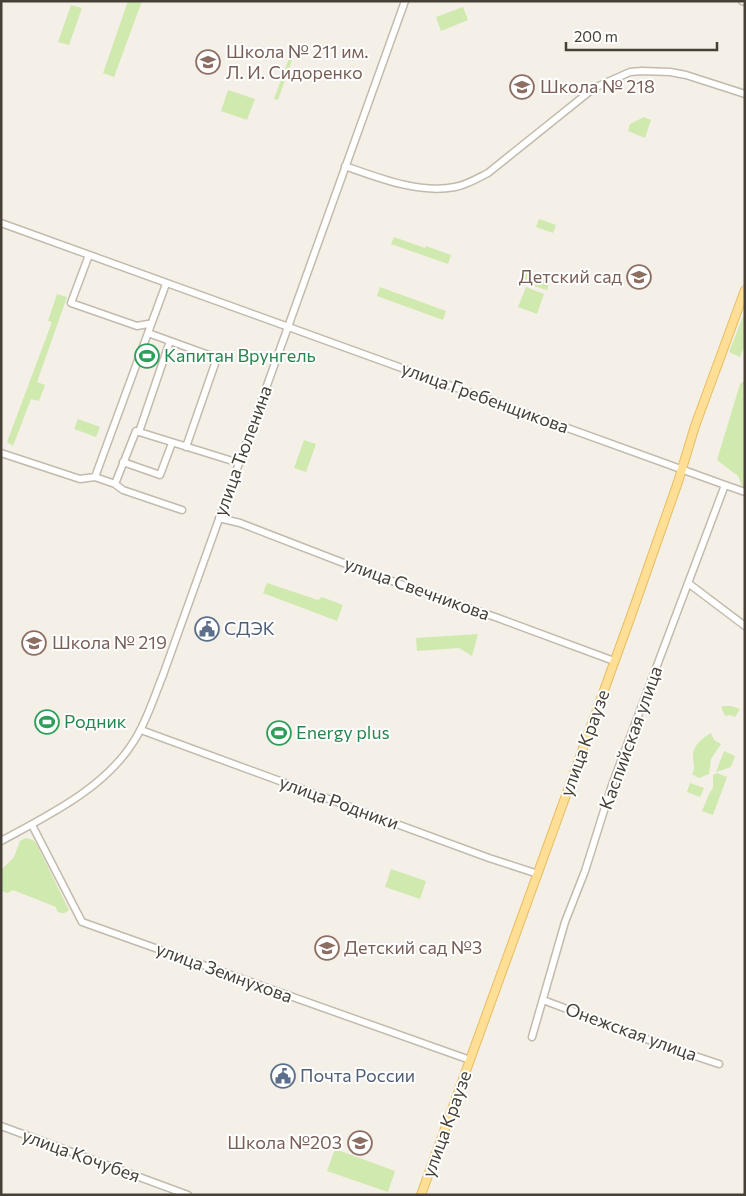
<svg xmlns="http://www.w3.org/2000/svg" width="746" height="1196" viewBox="0 0 746 1196" font-family="Commissioner,sans-serif">
	<style>
		.green { fill: #d0e9ae }
		.lines { fill: none; stroke-linecap: round; stroke-linejoin: round }
		.minor-casing { stroke: #c3baac; stroke-width: 9 }
		.major-casing { stroke: #e7bd62; stroke-width: 10 }
		.minor { stroke: #fff; stroke-width: 6 }
		.major { stroke: #ffdf95; stroke-width: 8 }
		.labels { text-anchor: middle; stroke-width: 4; stroke-linejoin: round; paint-order: stroke }
		.education-label { font-size: 18px; fill: #785e54; stroke: #fff; text-anchor: start }
		.leisure-label { font-size: 18px; fill: #27864d; stroke: #fff; text-anchor: start }
		.street-label { font-size: 18px; fill: #474036; stroke: #fff }
		.service-label { font-size: 18px; fill: #4e5e75; stroke: #fff; text-anchor: start }
	</style>
	<rect width="100%" height="100%" fill="#f4f0e7"/>
	<path class="green" d="M128 1H142L114 77 103 73Z
		M71 5 82 8 69 45 58 42Z
		M463 7 468 20 441 31 436 17Z
		M291 53 294 54 278 100 274 99Z
		M228 90 255 99 247 120 221 111Z
		M644 117 651 120 645 138 628 131 630 124Z
		M539 219 556 225 553 233 536 227Z
		M394 237 425 248 426 246 451 255 448 264 391 244Z
		M525 271 550 279 547 290 521 282Z
		M380 287 446 311 443 320 377 296Z
		M526 287 544 294 537 314 518 307Z
		M57 294 67 297 37 382 45 385 39 401 31 399 13 446 7 442 52 322 48 321Z
		M745 311V345L740 357 729 352Z
		M745 380V493L738 476 717 460 740 384Z
		M78 419 100 427 96 437 74 429Z
		M304 440 316 444 306 472 294 468Z
		M267 583 318 600 322 597 343 605 337 621 263 593Z
		M478 634 472 656 459 648 417 651 416 638Z
		M724 706H731L740 709 735 717 730 715 725 716 721 707Z
		M711 733 714 740 721 744 711 759 709 774 699 778 692 774C695 769 694 765 693 758 692 746 701 739 711 733Z
		M724 751 735 756 731 767 716 772Z
		M717 773 727 777 713 815 702 811 709 794 713 788V775Z
		M690 783 704 788 700 797 687 792Z
		M26 838 33 840 36 843 69 910C65 914 62 914 57 911L56 907 13 890 8 893 1 891V870L14 857 20 841Z
		M391 869 426 881 420 899 385 887Z
		M335 1149 395 1171 388 1192 327 1171Z"/>
	<g class="lines">
		<g class="minor-casing">
			<path id="minor" d="M742 1 745 2
				M345 166C379 178 419 194 455 187 467 185 478 178 488 173L594 88 630 72 642 71 670 72 686 75 745 94
				M1 223 725 485 612 785 585 871 565 922 532 1037
				M89 255 71 303 137 326 148 324
				M148 333 217 358 186 447
				M139 432 170 341
				M1 453 80 479 95 477 115 484 136 431 239 463
				M123 462 160 475 172 443
				M95 477 166 284
				M115 484 123 490 182 510
				M725 485 745 492
				M219 518 240 523 372 574 498 618 614 661
				M688 583 745 626
				M141 730 489 858 538 874
				M32 825 82 922 470 1060
				M1 841C49 815 105 788 134 741 147 721 154 697 163 675L405 1
				M543 1000 665 1046 719 1064
				M1 1126 188 1195"/>
		</g>
		<g class="major-casing">
			<path id="major" d="M421 1195 631 616 678 482 695 426 745 290"/>
		</g>
		<use href="#minor" class="minor"/>
		<use href="#major" class="major"/>
	</g>
	<defs>
		<g id="school-ring" transform="scale(1.25)"><circle r="9.5" fill="#fff" stroke="#8d6e63" stroke-width="1.5"/><path d="M0-5L7-2L0 1L-7-2ZM-4 1L0 2.5L4 1V4Q0 6-4 4Z" fill="#8d6e63"/></g>
		<g id="stadium-ring" transform="scale(1.25)"><circle r="9.5" fill="#fff" stroke="#2e9e5b" stroke-width="1.5"/><path d="M0-5a6.5 5 0 1 0 0 10a6.5 5 0 1 0 0-10ZM-3.5-1.8h7v3.6h-7Z" fill="#2e9e5b"/></g>
		<g id="civic-ring" transform="scale(1.25)"><circle r="9.5" fill="#fff" stroke="#5c6f8a" stroke-width="1.5"/><path d="M-.6-6.5H3V-4.5H.6V-3L4-1V1h2V6H-6V1h2V-1L-.6-3ZM-1.2 2.5V6h2.4V2.5Z" fill="#5c6f8a"/></g>
	</defs>
	<g fill-rule="evenodd">
		<use href="#school-ring" x="208" y="62"/>
		<use href="#school-ring" x="522" y="87"/>
		<use href="#school-ring" x="639" y="277"/>
		<use href="#stadium-ring" x="147" y="356"/>
		<use href="#civic-ring" x="207" y="629"/>
		<use href="#school-ring" x="34" y="643"/>
		<use href="#stadium-ring" x="47" y="722"/>
		<use href="#stadium-ring" x="279" y="733"/>
		<use href="#school-ring" x="327" y="948"/>
		<use href="#civic-ring" x="283" y="1076"/>
		<use href="#school-ring" x="360" y="1143"/>
	</g>
	<g class="labels">
		<g class="education-label">
			<text x="226" y="58">Школа № 211 им.<tspan x="226" dy="21">Л. И. Сидоренко</tspan></text>
			<text x="540" y="93">Школа № 218</text>
			<text x="622" y="283" text-anchor="end">Детский сад</text>
			<text x="52" y="649">Школа № 219</text>
			<text x="344" y="954">Детский сад №3</text>
			<text x="342" y="1149" text-anchor="end">Школа №203</text>
		</g>
		<g class="leisure-label">
			<text x="164" y="362">Капитан Врунгель</text>
			<text x="64" y="728">Родник</text>
			<text x="296" y="739">Energy plus</text>
		</g>
		<g class="street-label">
			<text transform="translate(485 398) rotate(20)" y="6">улица Гребенщикова</text>
			<text transform="translate(243 451) rotate(-70)" y="6">улица Тюленина</text>
			<text transform="translate(417 589) rotate(20)" y="6">улица Свечникова</text>
			<text transform="translate(631 738) rotate(-70)" y="6">Каспийская улица</text>
			<text transform="translate(585 743) rotate(-70)" y="6">улица Краузе</text>
			<text transform="translate(339 803) rotate(20)" y="6">улица Родники</text>
			<text transform="translate(224 973) rotate(20)" y="6">улица Земнухова</text>
			<text transform="translate(631 1032) rotate(20)" y="6">Онежская улица</text>
			<text transform="translate(447 1124) rotate(-70)" y="6">улица Краузе</text>
			<text transform="translate(81 1156) rotate(20)" y="6">улица Кочубея</text>
		</g>
		<g class="service-label">
			<text x="224" y="635">СДЭК</text>
			<text x="300" y="1082">Почта России</text>
		</g>
	</g>
	<rect width="746" height="1196" fill="none" stroke="#474036" stroke-width="5"/>
	<path d="M566 42v8h151v-8" fill="none" stroke="#474036" stroke-width="2.5"/>
	<text x="574" y="42" font-size="15" fill="#474036" stroke="#ffffff" stroke-width="4" paint-order="stroke">200 m</text>
</svg>
